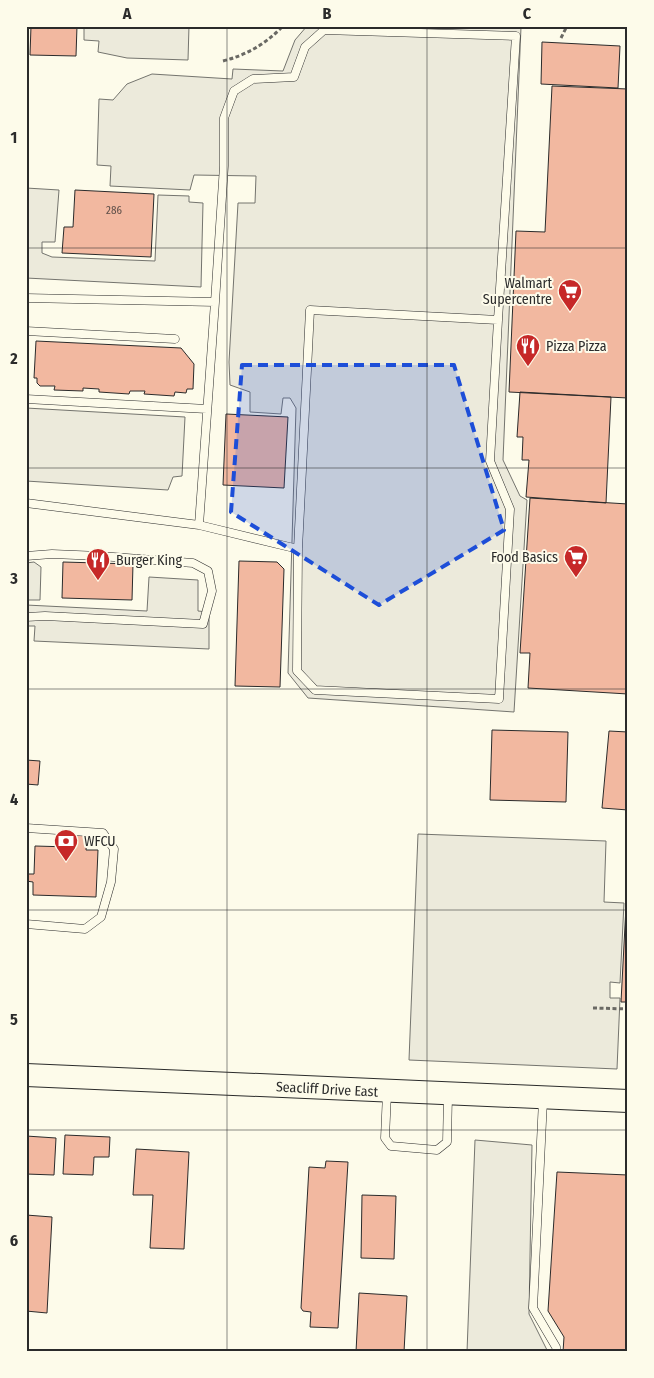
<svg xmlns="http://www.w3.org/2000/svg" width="654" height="1378" viewBox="0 0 654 1378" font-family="'Fira Sans Condensed',sans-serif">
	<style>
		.parking { fill: #eceadb; stroke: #74746e }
		.building { fill: #f2b8a0; stroke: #2b2b2b }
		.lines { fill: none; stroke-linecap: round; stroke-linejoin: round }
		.service-casing { stroke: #2b2b2b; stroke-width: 9 }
		.secondary-casing { stroke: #2b2b2b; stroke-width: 24 }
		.path { stroke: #6a6964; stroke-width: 3; stroke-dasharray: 4 2.5; stroke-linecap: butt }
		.service { stroke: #fdfbea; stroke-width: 8 }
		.secondary { stroke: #fdfbea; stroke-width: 22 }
		.marked { fill: #1d4ed8; fill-opacity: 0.2; stroke: #1d4ed8; stroke-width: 4; stroke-dasharray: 10 6; stroke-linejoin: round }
		.grid { fill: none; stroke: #2b2b2b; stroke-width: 1; stroke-opacity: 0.55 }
		.labels { text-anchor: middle; stroke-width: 4; stroke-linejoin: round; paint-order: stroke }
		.number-label { font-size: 11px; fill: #5d4e48 }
		.poi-label { font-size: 14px; fill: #2b2b2b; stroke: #fdfbea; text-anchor: start }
		.street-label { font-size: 14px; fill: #2b2b2b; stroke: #fdfbea }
		.neatline { fill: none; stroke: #2b2b2b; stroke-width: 2 }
		.grid-label { font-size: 16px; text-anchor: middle; font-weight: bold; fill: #2b2b2b }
	</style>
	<rect width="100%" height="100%" fill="#fdfbea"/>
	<path class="parking" d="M84 26H189L188 60 127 58 98 52 99 41 84 40Z
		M307 26H430L471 28 521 27 503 460 520 496 527 500 514 712 308 698 288 673 296 408 290 398H283L281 414 250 412V392L230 385 229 362 238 203H255L256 176 194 175 190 190 110 186 111 166 97 165 99 99 113 100 127 84 152 74 232 79 233 69 283 71 295 40Z
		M26 188 59 190 55 242H42V253L52 257 155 261 158 195 189 196V202L203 203 201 287 26 278Z
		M26 408 185 417 182 476 173 477 168 490 26 481Z
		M34 562 41 567 40 600H26V563Z
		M149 577 198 580V611L209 612V649L34 641 35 626H26V605L147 611Z
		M418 834 606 841 604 902 624 903 620 983 610 982V998H620L617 1069 409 1060Z
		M475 1140 532 1145 529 1314 548 1352H467Z"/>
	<path class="building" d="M31 26H77L76 56 30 55Z
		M542 42 620 46 618 88 541 84Z
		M552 86 628 89V398L509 392 516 231 545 232Z
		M75 190 154 194 151 257 62 253 64 227H73Z
		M36 341 181 348 194 364 193 389H187L186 393 175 392 174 396 144 394 145 391H130L129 394 99 392V389L83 388V391L54 390 55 386H40L37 383V378H34Z
		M520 392 611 397 606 503 526 497 529 460H522L523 437H517Z
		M226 414 288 417 284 488 223 485Z
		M530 498 628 504V694L528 688 530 653H520Z
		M239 561 277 562 284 569 280 687 235 686Z
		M63 562 133 564 132 600 62 598Z
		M492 730 568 732 566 802 490 800Z
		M609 731 628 732V810L602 808Z
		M26 760 40 761 38 785 26 784Z
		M71 832 87 833 86 850H98L96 897 33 895V882L26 881V874H34L35 846 70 847Z
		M628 868V1002H621Z
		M65 1135 110 1137 109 1157H94L93 1175 63 1174Z
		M26 1136 56 1138 54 1175 26 1174Z
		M136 1149 189 1152 184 1249 150 1248 153 1195H133Z
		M326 1161 348 1162 338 1328 310 1327 311 1312 303 1311 301 1308 309 1167 325 1168Z
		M557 1172 628 1175V1352H563L564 1337 548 1311Z
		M362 1195 396 1196 394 1259 361 1258Z
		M26 1215 52 1217 47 1313 26 1311Z
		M359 1293 407 1296 404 1352H356Z"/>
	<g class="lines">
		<g class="service-casing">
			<path id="service" d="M26 298 215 302 224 166V118L234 91 253 79 294 77 305 47 324 30 516 36 498 320
				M310 310 498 320 490 461 510 509 499 699 315 690 297 671 298 549Z
				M26 331 175 339
				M26 399 207 409
				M26 503 199 525 298 549
				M199 525 215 302
				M26 556 52 554 100 556 193 563 208 571 212 591 203 624 45 616 26 617
				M26 828 103 833 114 849 111 882 101 917 85 929 26 924
				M387 1093 385 1138 391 1146 437 1150 447 1142 448 1095
				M543 1100 533 1308 556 1347V1352"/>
		</g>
		<g class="secondary-casing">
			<path id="secondary" d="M26 1075 628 1101"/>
		</g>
		<path class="path" d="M561 38 567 26
			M223 61C246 55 264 45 281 28
			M593 1008 628 1009"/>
		<use href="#service" class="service"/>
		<use href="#secondary" class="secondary"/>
	</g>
	<path class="marked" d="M242 365H454L504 530 379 605 231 512Z"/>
	<path class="grid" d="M227 26V1352M427 26V1352M26 248H628M26 468H628M26 689H628M26 910H628M26 1130H628"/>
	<defs>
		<g id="supermarket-pin" transform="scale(1.25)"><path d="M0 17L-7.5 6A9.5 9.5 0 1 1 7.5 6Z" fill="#c62828" stroke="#fdfbea"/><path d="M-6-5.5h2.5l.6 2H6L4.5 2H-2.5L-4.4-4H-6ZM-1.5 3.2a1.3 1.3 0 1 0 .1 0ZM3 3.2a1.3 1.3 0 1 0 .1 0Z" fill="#fff"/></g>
		<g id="restaurant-pin" transform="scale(1.25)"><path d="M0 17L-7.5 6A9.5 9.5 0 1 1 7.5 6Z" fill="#c62828" stroke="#fdfbea"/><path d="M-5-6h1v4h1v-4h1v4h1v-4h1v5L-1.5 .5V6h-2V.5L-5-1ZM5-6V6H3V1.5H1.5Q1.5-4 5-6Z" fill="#fff"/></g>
		<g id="bank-pin" transform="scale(1.25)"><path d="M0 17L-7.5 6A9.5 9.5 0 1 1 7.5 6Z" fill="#c62828" stroke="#fdfbea"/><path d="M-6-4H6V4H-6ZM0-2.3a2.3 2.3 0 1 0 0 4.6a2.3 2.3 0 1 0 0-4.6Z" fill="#fff"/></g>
	</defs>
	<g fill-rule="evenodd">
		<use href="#supermarket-pin" x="570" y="291"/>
		<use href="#restaurant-pin" x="528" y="346"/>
		<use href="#supermarket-pin" x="576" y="557"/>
		<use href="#restaurant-pin" x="98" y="560"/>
		<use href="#bank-pin" x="66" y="841"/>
	</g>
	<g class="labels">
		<g class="number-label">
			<text x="114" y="214">286</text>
		</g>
		<g class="poi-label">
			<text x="552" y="288" text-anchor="end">Walmart<tspan x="552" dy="16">Supercentre</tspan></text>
			<text x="546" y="351">Pizza Pizza</text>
			<text x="558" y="562" text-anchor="end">Food Basics</text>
			<text x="116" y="565">Burger King</text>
			<text x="84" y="846">WFCU</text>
		</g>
		<g class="street-label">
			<text transform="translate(327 1089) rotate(3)" y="5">Seacliff Drive East</text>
		</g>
	</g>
	<rect width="654" height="1378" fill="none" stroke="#fdfbea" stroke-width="55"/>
	<rect x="28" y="28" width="598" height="1322" class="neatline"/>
	<g class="grid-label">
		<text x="127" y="19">A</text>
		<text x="327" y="19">B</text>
		<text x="527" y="19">C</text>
		<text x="14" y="143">1</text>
		<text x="14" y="364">2</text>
		<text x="14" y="584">3</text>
		<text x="14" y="805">4</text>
		<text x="14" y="1025">5</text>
		<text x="14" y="1246">6</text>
	</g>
</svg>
